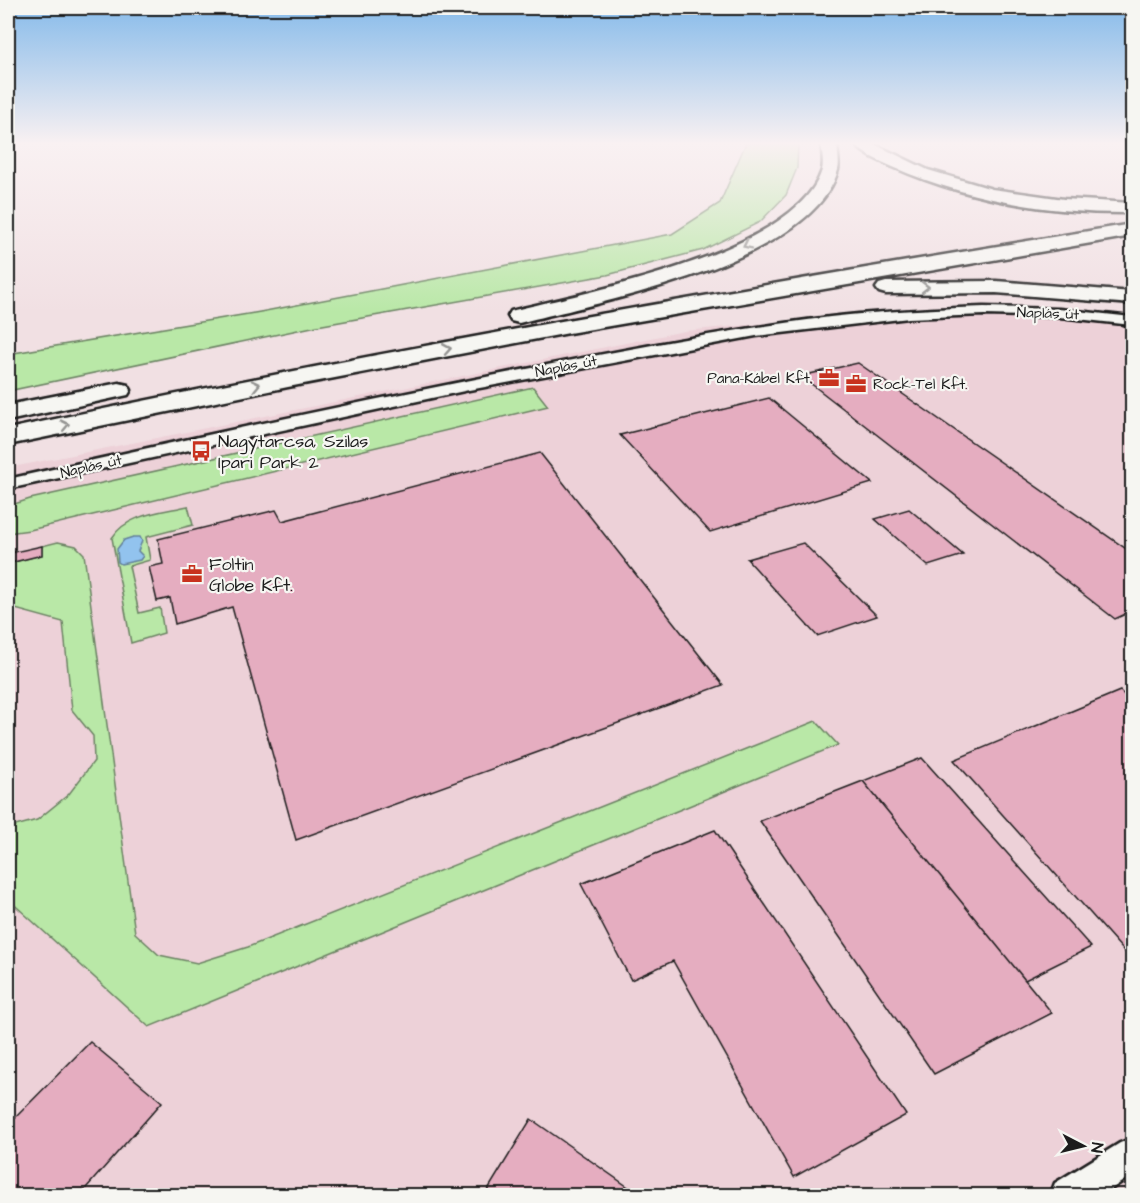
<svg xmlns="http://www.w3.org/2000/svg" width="1140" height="1203" viewBox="0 0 1140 1203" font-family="'Architects Daughter',sans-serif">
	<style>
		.built { fill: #edd1d8 }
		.green { fill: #b9e8a7; stroke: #6a8262; stroke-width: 1.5 }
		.water { fill: #92c3ee; stroke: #63809a; stroke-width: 1.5 }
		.building { fill: #e5adc0; stroke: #1c1c1c; stroke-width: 1.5 }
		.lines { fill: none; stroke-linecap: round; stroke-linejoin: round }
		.minor-casing { stroke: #1c1c1c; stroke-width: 5 }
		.trunk-casing { stroke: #1c1c1c; stroke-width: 5 }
		.minor { fill: #f6f6f2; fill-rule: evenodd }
		.trunk { fill: #f6f6f2; fill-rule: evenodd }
		.oneway { stroke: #949492 }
		.labels { text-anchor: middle; stroke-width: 4.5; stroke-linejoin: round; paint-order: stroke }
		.far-street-label { font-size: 15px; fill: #1c1c1c; stroke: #f6f6f2 }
		.far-poi-label { font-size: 15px; fill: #1c1c1c; stroke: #f6f6f2; text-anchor: end }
		.poi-label { font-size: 18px; fill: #1c1c1c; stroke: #f6f6f2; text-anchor: start }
	</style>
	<rect width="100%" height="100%" fill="#f1e0e3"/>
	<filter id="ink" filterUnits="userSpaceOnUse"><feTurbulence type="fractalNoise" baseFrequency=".0167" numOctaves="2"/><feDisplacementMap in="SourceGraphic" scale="12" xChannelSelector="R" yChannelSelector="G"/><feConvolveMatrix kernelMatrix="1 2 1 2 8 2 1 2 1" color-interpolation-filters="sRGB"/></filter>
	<g filter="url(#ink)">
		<path class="built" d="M947 306 1065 307 1132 316V1195L8 1196V468L685 331Z"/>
		<path class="green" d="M746 143H798L797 168 786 195 760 222 703 250 607 275 317 326 8 391V354L260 312 672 234 720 203Z
			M533 387 548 406 30 530 8 533V506L30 499Z
			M188 506 193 525 146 537 150 560 129 566 139 613 160 608 164 633 131 643 112 538C126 514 162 512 188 506Z
			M58 542 76 546 84 554 135 933 159 955 197 963 248 947 816 721 838 745 149 1027 8 899V828L37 820 69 794 94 761 93 736 72 710 63 622 8 607V554L10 553V563L42 555V546Z"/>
		<path class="water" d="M133 537H140L142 541 138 551 143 556 140 560 121 564 118 562 117 549 124 540Z"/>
		<path class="building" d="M858 363 1132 553V611L1115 619 801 376Z
			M769 398 872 483 710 532 620 435Z
			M540 453 723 685 296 840 232 607 175 624 170 598 157 601 149 567 163 564 158 539 276 510 282 521Z
			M909 509 963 555 928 566 875 519Z
			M803 543 877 616 817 636 747 559Z
			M42 546V555L10 563V553Z
			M1120 691 1132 702V960L954 760Z
			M922 758 1091 947 1025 980 863 781Z
			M863 781 1052 1013 934 1074 760 821Z
			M715 830 906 1115 794 1177 673 961 631 980 581 884Z
			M90 1042 162 1102 79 1196H8V1125Z
			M531 1119 641 1196H484Z"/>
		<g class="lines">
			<g class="minor-casing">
				<path id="minor" d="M984 307 1059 309 1132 317V325L1059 317 984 315 909 318 756 336 469 390 8 489V479C169 443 330 408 491 376 604 354 716 331 830 317 881 311 933 309 984 307Z
					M1132 1138V1175L1101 1196H1050L1055 1183 1120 1143Z"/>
			</g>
			<g class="trunk-casing">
				<path id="trunk" d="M821 143H837C837 151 840 162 838 170 813 262 600 302 519 323L511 321 508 316 511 311C587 292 796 253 822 170 824 162 822 151 821 143Z
					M854 143H872L928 170 992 189 1064 199 1132 203V213C1051 214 968 200 893 167 880 161 862 154 854 143Z
					M1132 224V236L569 333 288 387 8 445V429C380 350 756 285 1132 224Z
					M996 281 1132 292V304L996 293 886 294 879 292 876 288 879 284 886 282Z
					M119 383 128 385 131 390 128 395 8 421V405Z"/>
			</g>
			<use href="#minor" class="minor"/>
			<use href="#trunk" class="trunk"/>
		</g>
		<defs><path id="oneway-chevron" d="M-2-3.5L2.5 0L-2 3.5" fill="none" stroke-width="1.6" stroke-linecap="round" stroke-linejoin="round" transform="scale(1.5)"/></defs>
		<g class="oneway">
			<use href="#oneway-chevron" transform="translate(747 245) rotate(154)"/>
			<use href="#oneway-chevron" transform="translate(925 287) rotate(-1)"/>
			<use href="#oneway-chevron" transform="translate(447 349) rotate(-10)"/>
			<use href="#oneway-chevron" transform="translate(256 385) rotate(-12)"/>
			<use href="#oneway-chevron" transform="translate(65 425) rotate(-12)"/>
		</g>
	</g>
	<linearGradient id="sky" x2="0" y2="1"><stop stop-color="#85baea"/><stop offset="0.46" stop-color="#f9f1f2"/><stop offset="1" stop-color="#f9f1f2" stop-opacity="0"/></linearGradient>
	<rect width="1140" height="312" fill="url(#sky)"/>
	<defs>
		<g id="office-bare" transform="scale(1.62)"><path d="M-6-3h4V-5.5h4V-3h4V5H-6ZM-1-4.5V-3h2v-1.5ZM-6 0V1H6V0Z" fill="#c8321e" stroke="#f6f6f2" stroke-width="2.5" paint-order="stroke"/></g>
		<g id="bus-bare" transform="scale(1.62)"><path d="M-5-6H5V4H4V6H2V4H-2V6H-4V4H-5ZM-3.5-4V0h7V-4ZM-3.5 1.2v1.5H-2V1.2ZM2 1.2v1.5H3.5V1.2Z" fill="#c8321e" stroke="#f6f6f2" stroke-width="2.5" paint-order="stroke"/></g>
	</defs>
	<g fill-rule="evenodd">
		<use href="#office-bare" x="829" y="378"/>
		<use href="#office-bare" x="856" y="384"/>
		<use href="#bus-bare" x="201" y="451"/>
		<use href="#office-bare" x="192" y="574"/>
	</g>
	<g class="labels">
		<g class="far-street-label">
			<text transform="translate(1048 313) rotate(2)" y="5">Naplás út</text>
			<text transform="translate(566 366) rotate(-11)" y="5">Naplás út</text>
			<text transform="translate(91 466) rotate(-13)" y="5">Naplás út</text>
		</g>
		<g class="far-poi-label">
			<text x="812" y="383">Pana-Kábel Kft.</text>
			<text x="873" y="389" text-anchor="start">Rock-Tel Kft.</text>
		</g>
		<g class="poi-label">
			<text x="218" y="447">Nagytarcsa, Szilas<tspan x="218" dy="21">Ipari Park 2</tspan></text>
			<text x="209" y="570">Foltin<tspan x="209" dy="21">Globe Kft.</tspan></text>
		</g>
	</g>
	<rect width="1140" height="1203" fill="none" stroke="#f6f6f2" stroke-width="30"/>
	<rect x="15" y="15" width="1110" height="1173" fill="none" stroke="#1c1c1c" stroke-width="2" filter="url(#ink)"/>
	<g transform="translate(1083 1146) rotate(97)" stroke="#f6f6f2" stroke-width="4.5" paint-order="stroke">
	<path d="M0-4.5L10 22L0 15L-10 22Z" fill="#1c1c1c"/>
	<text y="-9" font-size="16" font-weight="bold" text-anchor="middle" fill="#1c1c1c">N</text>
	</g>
</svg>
